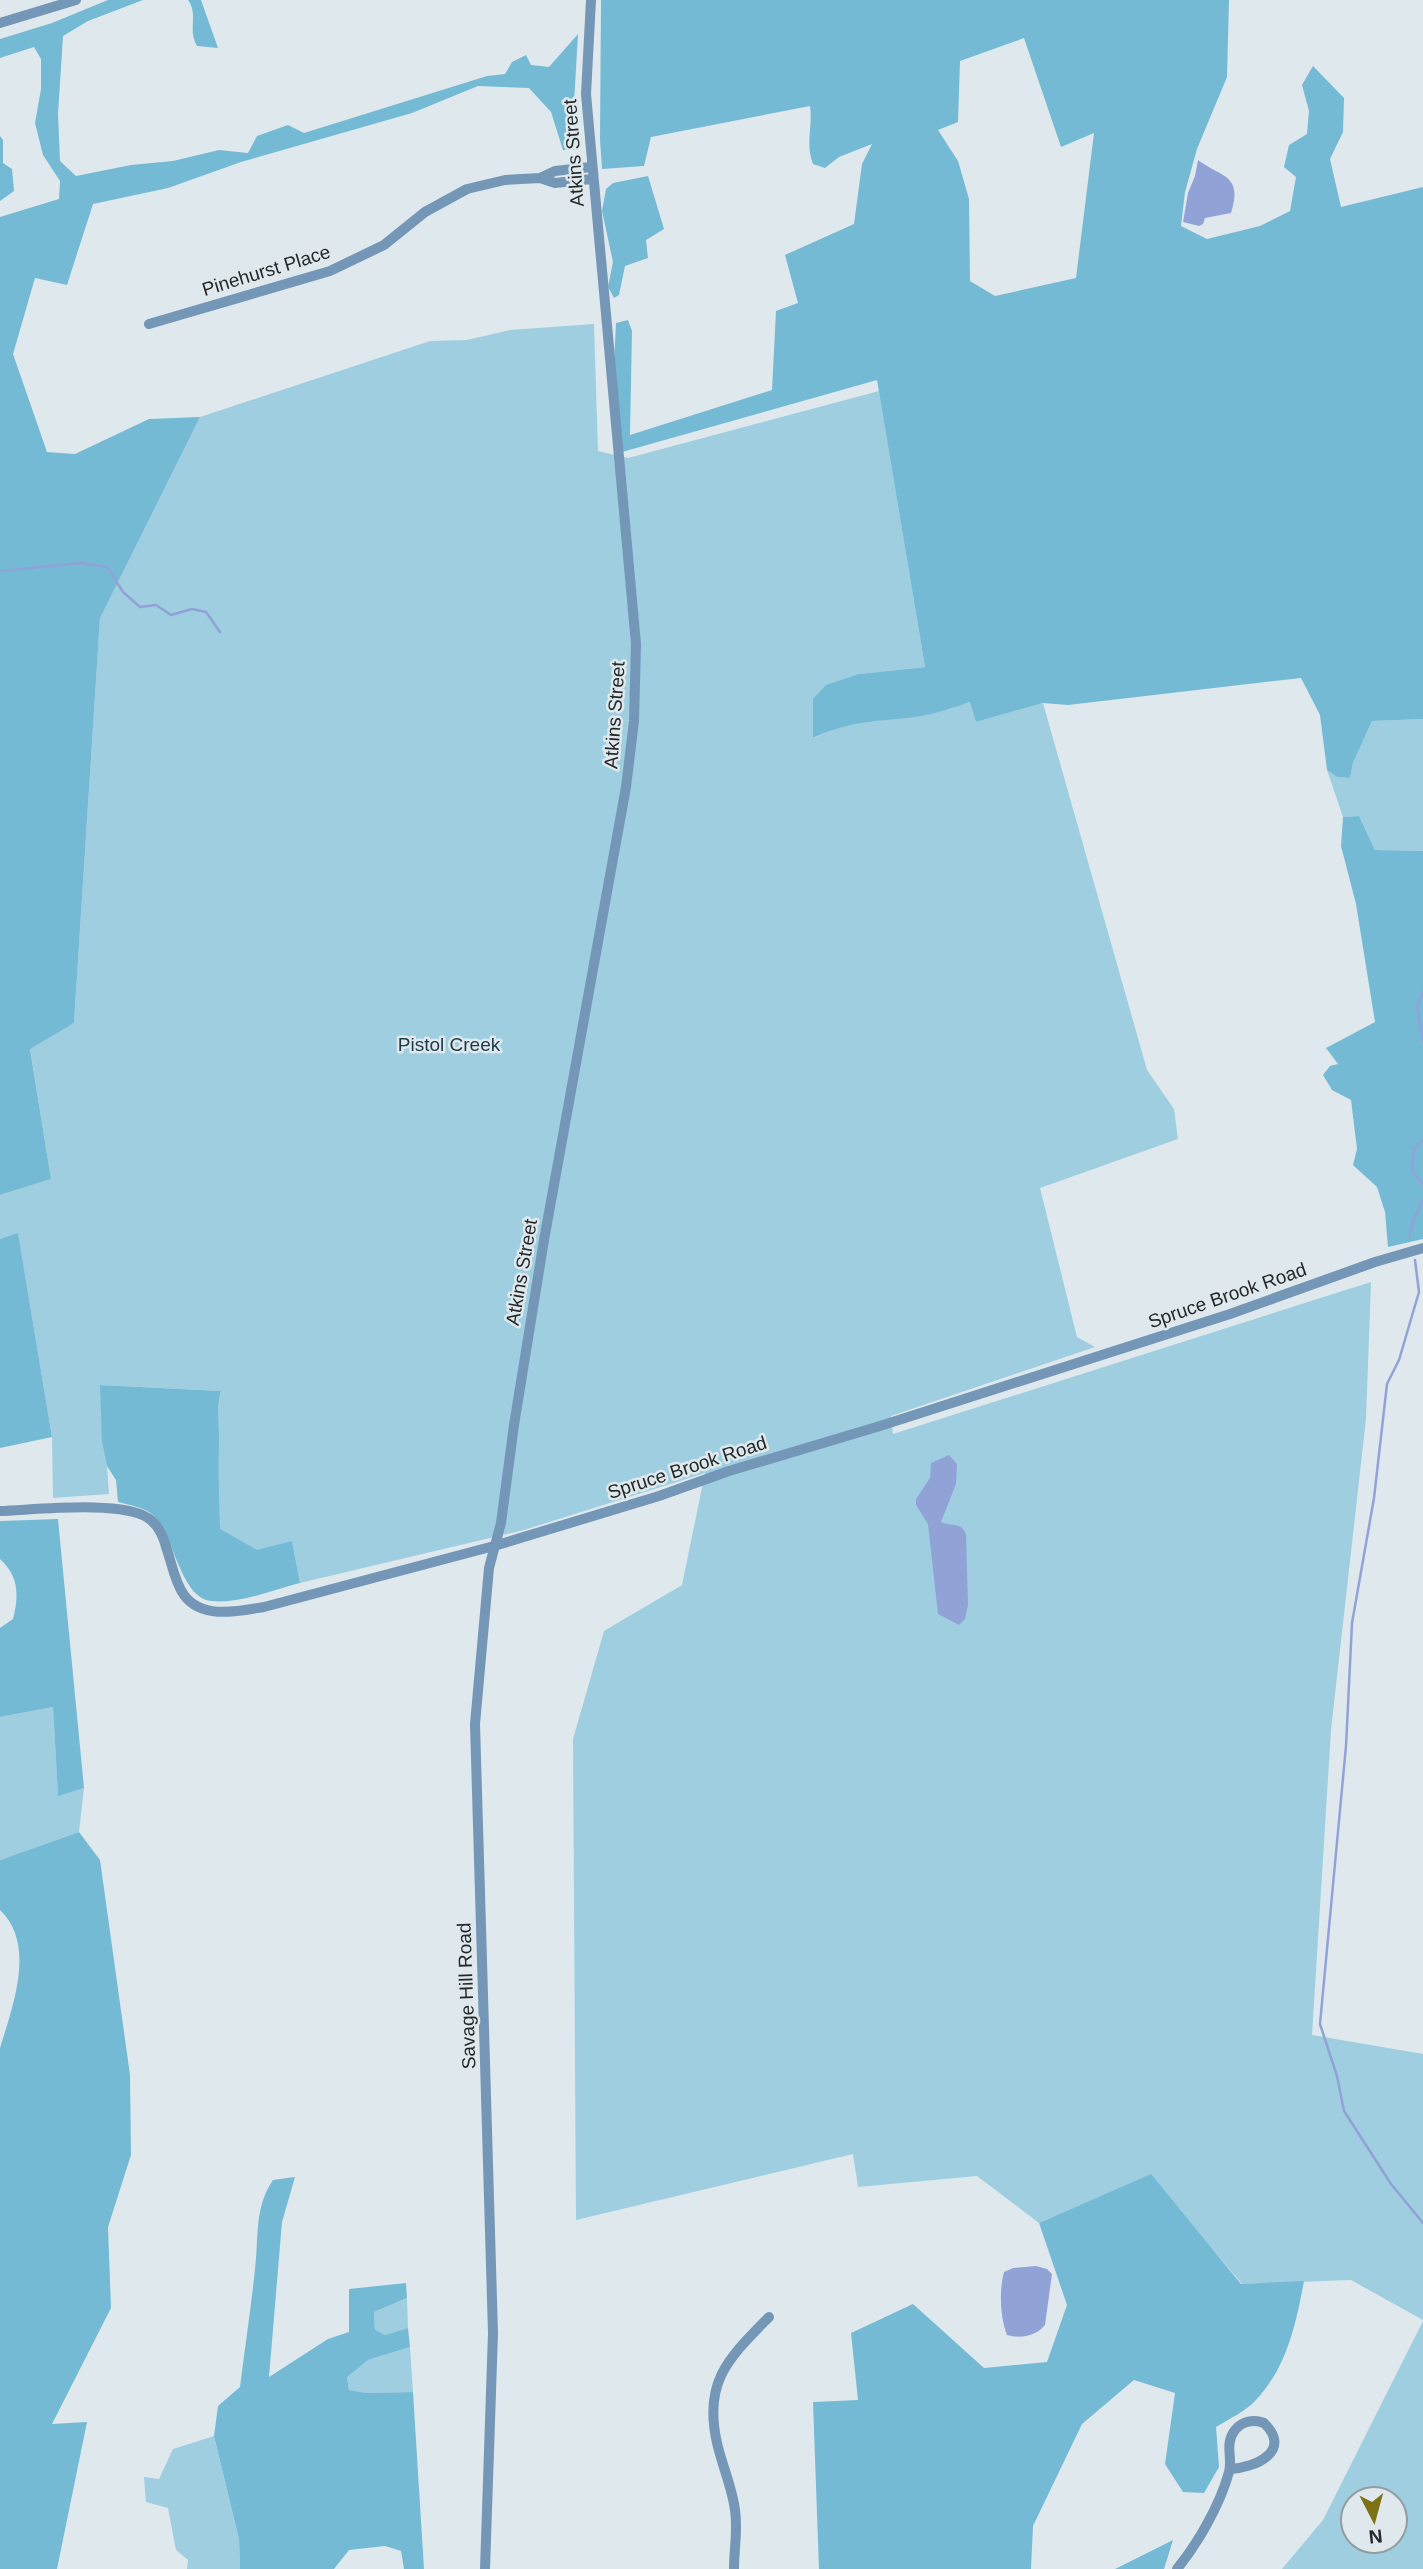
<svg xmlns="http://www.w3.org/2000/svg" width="1423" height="2569" viewBox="0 0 1423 2569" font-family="Arial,sans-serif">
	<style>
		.green { fill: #9ecee0; fill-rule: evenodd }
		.forest { fill: #74bad4; fill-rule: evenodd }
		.water { fill: #91a2d7 }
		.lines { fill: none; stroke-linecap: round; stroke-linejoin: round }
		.stream { stroke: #91a2d7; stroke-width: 2.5 }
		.street { stroke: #7497b8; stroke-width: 10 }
		.labels { text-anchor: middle; stroke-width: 5; stroke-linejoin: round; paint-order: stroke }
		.street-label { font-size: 19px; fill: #242829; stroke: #dfe9ed }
		.park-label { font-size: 19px; fill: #1b3c48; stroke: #dfe9ed }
	</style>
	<rect width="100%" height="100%" fill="#dfe9ed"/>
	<path class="green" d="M594 324 598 451 628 458 879 391 925 667 859 674 814 738 837 727 884 718 923 716 971 702 976 722 1043 703 1147 1070 1174 1109 1178 1139 1040 1188 1077 1337 1095 1347 891 1416 893 1434 1371 1282 1366 1419 1331 1730 1312 2035 1423 2054V2320L1351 2280 1242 2284 1150 2175 1039 2223 977 2176 858 2187 853 2154 576 2220 573 1739 604 1631 682 1585 705 1473 524 1530 300 1583 292 1541 204 1586C208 1547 214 1507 217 1467 219 1441 215 1416 221 1391L101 1385 109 1494 53 1498 52 1437 18 1234 0 1239V1195L51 1179 30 1048 74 1023 100 617 200 417 430 341 467 340 510 330Z
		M1423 719V851L1375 850 1359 816 1343 817 1327 770 1337 777 1350 778 1353 763 1372 721Z
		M53 1707 58 1795 84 1788 79 1832 0 1860V1717Z
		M407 2298 408 2328 385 2335 375 2331 374 2312Z
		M1423 2321V2569H1282L1323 2520ZM1353 2499H1395V2541H1353Z
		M410 2347 413 2392 367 2393 349 2390 347 2376 368 2360Z
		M214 2436 239 2539 240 2569H187L188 2560 176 2550 168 2508 146 2502 144 2477 159 2479 173 2449Z"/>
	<path class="forest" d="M108 0H143L88 21 63 36 58 114 60 161 76 176 131 165 173 161 219 150 248 153 257 136 288 125 304 133 487 76 505 74 512 62 526 55 531 65 549 67 578 34 574 103 579 150H563L551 112 529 88 478 86 412 113 241 162 168 188 93 204 67 285 35 278 13 354 47 452 75 454 149 419 200 417 100 618 74 1023 30 1049 51 1179 0 1195V217L59 199 60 181 43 155 35 123 41 89V59L34 47 0 58V39L52 23Z
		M188 0H201L218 48 197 46C187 30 199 15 188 0Z
		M601 0H1229L1227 77 1197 149 1185 192 1181 226 1207 239 1260 226 1290 211 1296 177 1284 167 1289 145 1307 134 1309 111 1302 85 1313 66 1344 98 1343 132 1330 159 1341 207 1423 187V719L1372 721 1353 763 1350 778 1337 777 1327 770 1320 715 1301 678 1068 705 1043 703 976 722 970 702C955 707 938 713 922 716 880 722 853 719 813 738V699L826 685 859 674 925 667 877 380 622 452 614 364 616 323 628 320 632 331 630 435 772 390 776 311 798 303 785 255 854 224 862 164 872 144 839 157 825 168 813 164C805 143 813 127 810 106L651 137 644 166 602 169 600 139ZM1024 38 1061 147 1094 133 1076 278 995 296 970 281 969 199 958 161 938 130 958 122 960 61Z
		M0 136 3 140V163L12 169 14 191 0 201Z
		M648 176 664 229 646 240 648 258 625 266 619 295 614 298 608 287 613 262 602 211 606 189 613 183Z
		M1359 816 1375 850 1423 851V1239L1388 1247 1385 1212 1377 1187 1353 1165 1357 1149 1351 1100 1332 1090 1323 1075 1330 1066 1338 1064 1326 1048 1375 1022 1356 904 1341 846 1343 817Z
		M18 1233 52 1437 0 1448V1239Z
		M100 1385 221 1391C216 1412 219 1419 219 1440 218 1470 219 1499 220 1529L257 1550 292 1541 300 1583C272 1590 240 1604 211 1601 180 1598 174 1534 153 1515 144 1507 129 1505 118 1502L116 1480 107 1466 102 1441Z
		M58 1519 84 1788 58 1796 53 1707 0 1717V1628L13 1619C19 1596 19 1576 0 1559V1521Z
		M79 1832 100 1860 130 2075 131 2155 108 2227 111 2308 52 2424 87 2422 57 2569H0V2048C12 2008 37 1945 0 1910V1860Z
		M1151 2174 1241 2284 1304 2281C1296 2324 1287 2367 1256 2400 1246 2411 1229 2419 1216 2427L1219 2467 1204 2493 1183 2492 1165 2464 1175 2393 1134 2380 1082 2424 1033 2526 1031 2569H819L813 2402 858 2400 851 2333 913 2304 984 2368 1047 2362 1067 2305 1039 2223Z
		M295 2177 282 2222 269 2377 328 2339 349 2332V2289L406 2283 407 2298 374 2312 375 2330 385 2335 408 2328 410 2347 368 2360 347 2377 349 2390 367 2393 413 2392 424 2569H404L401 2551 385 2546 349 2550 334 2569H240L239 2539 214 2436 218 2406 240 2387C245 2347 251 2308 255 2269 259 2237 254 2208 273 2180Z
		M1173 2540 1164 2569H1115Z"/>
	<path class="water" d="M1198 160C1222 178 1243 174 1231 213L1205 218 1203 224 1199 226 1183 222 1188 193 1195 176Z
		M949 1455 957 1464 956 1484 941 1522C951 1527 962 1521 966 1535L968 1605 965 1619 959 1625 938 1614 928 1524 916 1505V1499L930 1478 931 1463Z
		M1036 2266 1047 2269 1052 2274 1045 2325C1036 2336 1021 2339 1007 2335 1000 2317 999 2291 1004 2272L1013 2268Z"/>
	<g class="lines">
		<path class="stream" d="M0 571 81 563 107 567 123 592 140 607 156 605 171 615 192 609 206 612 220 632
			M1423 992 1417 1007 1423 1041
			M1423 1140 1414 1149 1412 1171 1423 1184
			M1410 1236 1412 1224 1423 1200
			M1415 1260 1419 1292 1399 1360 1387 1384 1374 1498 1352 1623 1346 1746 1320 2024 1337 2076 1344 2111 1391 2184 1423 2223"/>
		<path class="street" d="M0 23 76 0
			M540 178 555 171 591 167
			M149 324 330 271 384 245 425 212 467 189 505 180 540 178 555 183 592 179
			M0 1511C34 1510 122 1500 148 1518 159 1525 164 1538 167 1550 172 1564 175 1583 184 1595 202 1620 239 1611 264 1607L494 1546 659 1496 729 1471 880 1426 1230 1314 1375 1262 1423 1248
			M485 2569 493 2333 475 1724 489 1568 501 1523 514 1425 544 1240 626 787 634 721 636 644 586 94 591 0
			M734 2569C734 2549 738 2530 735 2510 732 2487 722 2465 717 2443 703 2381 729 2358 769 2317
			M1177 2569C1198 2543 1220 2505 1229 2472 1233 2458 1224 2444 1235 2430 1242 2421 1254 2419 1264 2423 1293 2451 1255 2468 1230 2469"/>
	</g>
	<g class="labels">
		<g class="street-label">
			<text transform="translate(573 153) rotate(-94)" y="7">Atkins Street</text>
			<text transform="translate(266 270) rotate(-17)" y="7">Pinehurst Place</text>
			<text transform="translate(614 715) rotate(-86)" y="7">Atkins Street</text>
			<text transform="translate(521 1272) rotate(-80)" y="7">Atkins Street</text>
			<text transform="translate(1227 1295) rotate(-19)" y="7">Spruce Brook Road</text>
			<text transform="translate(687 1467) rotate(-18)" y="7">Spruce Brook Road</text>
			<text transform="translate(466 1996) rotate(-92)" y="7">Savage Hill Road</text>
		</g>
		<g class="park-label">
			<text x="449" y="1051">Pistol Creek</text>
		</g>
	</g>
	<g transform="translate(1374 2520) rotate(174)"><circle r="33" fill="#dfe9ed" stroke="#949c9f" stroke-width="2"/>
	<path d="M0-5L12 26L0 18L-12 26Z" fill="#7d7315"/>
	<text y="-10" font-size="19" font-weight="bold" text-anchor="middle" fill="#242829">N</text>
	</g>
</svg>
